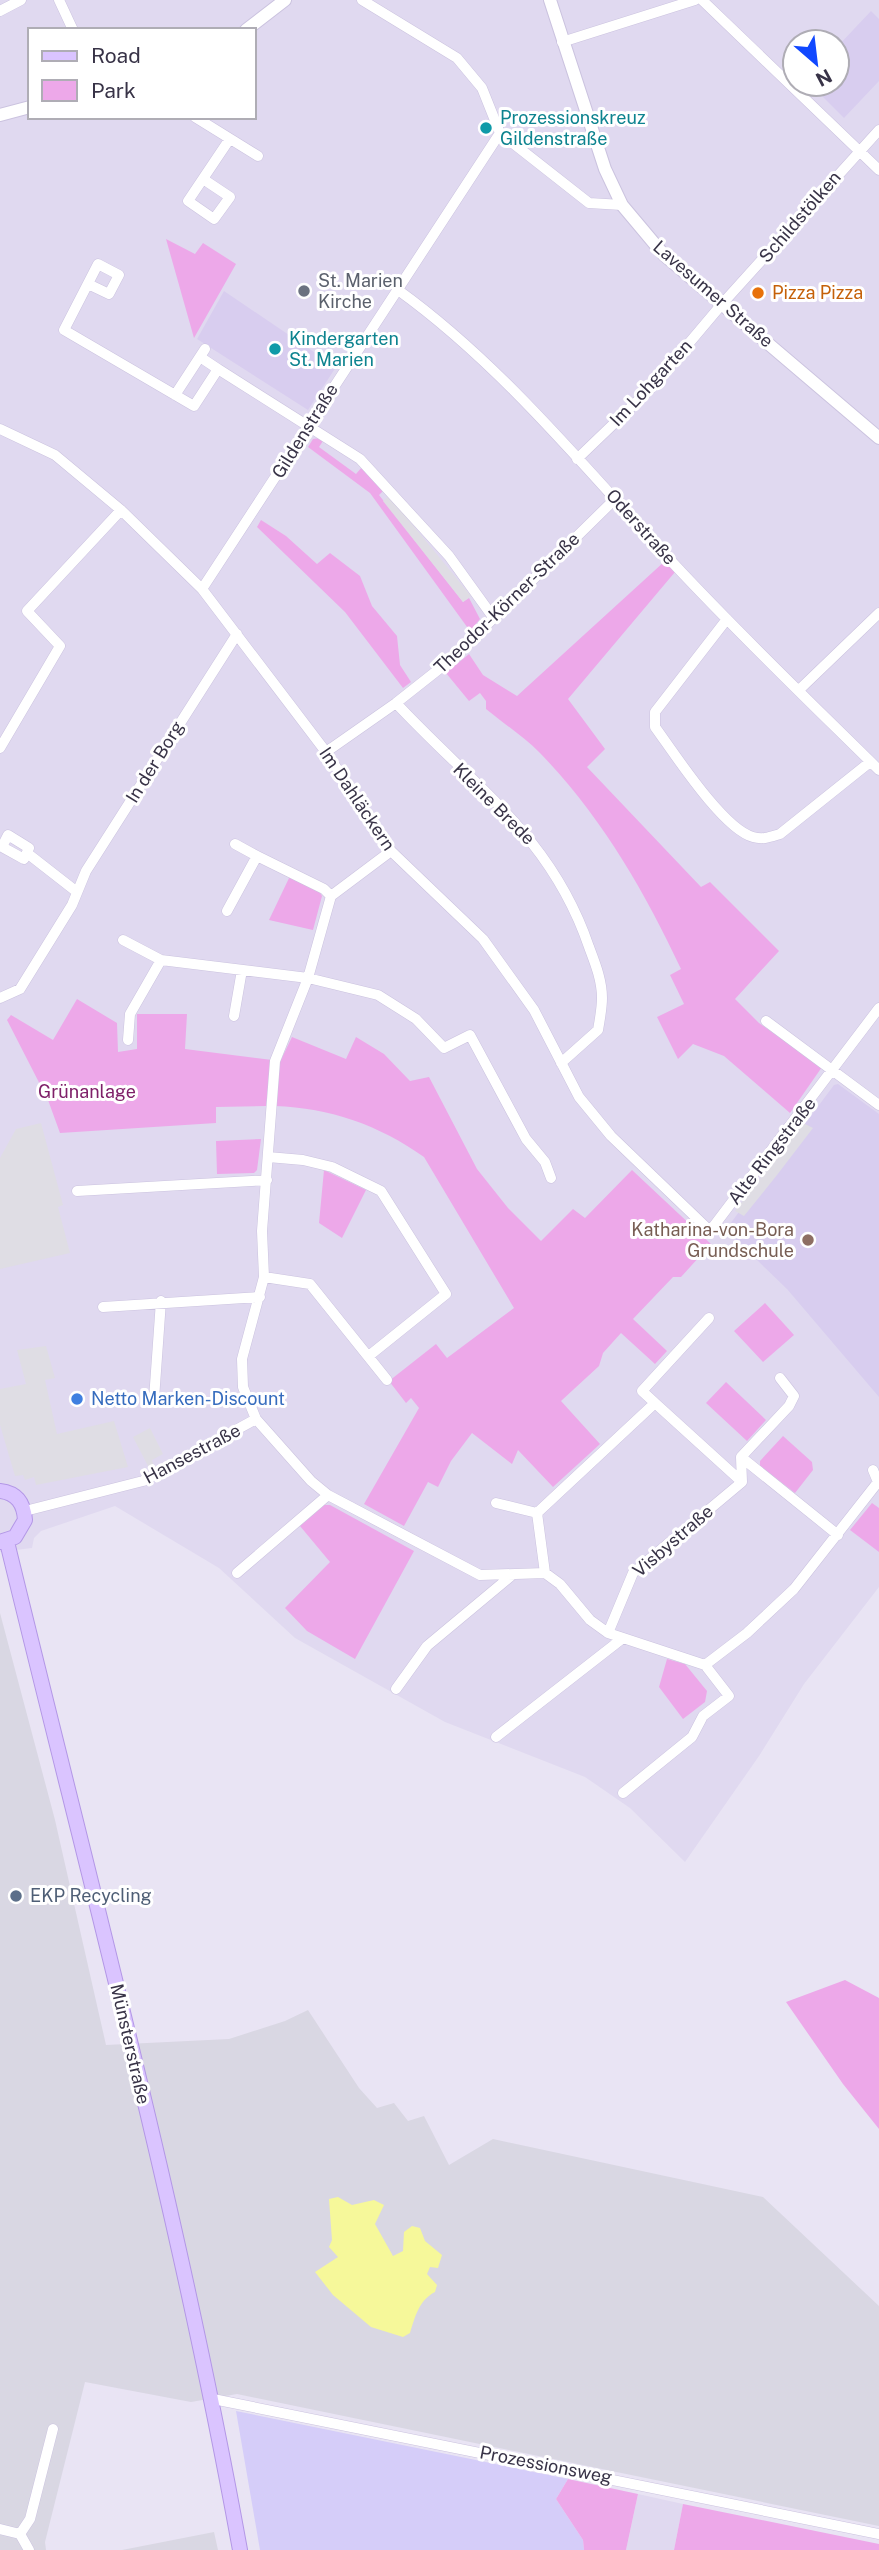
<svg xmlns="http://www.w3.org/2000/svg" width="879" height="2550" viewBox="0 0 879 2550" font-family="'Public Sans',sans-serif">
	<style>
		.residential { fill: #e0d9f0; fill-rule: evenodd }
		.commercial { fill: #d5cdf9 }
		.industrial { fill: #d9d7e3 }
		.education { fill: #d8cdef }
		.green { fill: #eda8e9 }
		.parking { fill: #dfdde4 }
		.water { fill: #f6f89a }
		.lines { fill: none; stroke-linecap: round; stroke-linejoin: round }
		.minor-casing { stroke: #cbc3df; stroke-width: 11 }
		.tertiary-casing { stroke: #cbc3df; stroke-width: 14 }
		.secondary-casing { stroke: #b397e6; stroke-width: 16 }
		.minor { stroke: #fff; stroke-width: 10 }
		.tertiary { stroke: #fff; stroke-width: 12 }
		.secondary { stroke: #dac4ff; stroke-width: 14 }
		.culture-dot { fill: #0f9aa8; stroke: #fff; stroke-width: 2.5 }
		.worship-dot { fill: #6b7280; stroke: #fff; stroke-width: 2.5 }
		.food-dot { fill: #e8710a; stroke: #fff; stroke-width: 2.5 }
		.education-dot { fill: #8d6e63; stroke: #fff; stroke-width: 2.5 }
		.shop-dot { fill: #3f7fe0; stroke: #fff; stroke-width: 2.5 }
		.service-dot { fill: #5c6f8a; stroke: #fff; stroke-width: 2.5 }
		.labels { text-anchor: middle; stroke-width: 6; stroke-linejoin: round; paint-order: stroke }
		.culture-label { font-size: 18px; fill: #0d838f; stroke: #fff; text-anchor: start }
		.street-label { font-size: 18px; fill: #383347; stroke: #fff }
		.worship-label { font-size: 18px; fill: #5b616d; stroke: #fff; text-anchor: start }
		.food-label { font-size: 18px; fill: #c56008; stroke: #fff; text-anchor: start }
		.park-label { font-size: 18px; fill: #7f2069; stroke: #fff }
		.education-label { font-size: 18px; fill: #785e54; stroke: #fff; text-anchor: end }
		.shop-label { font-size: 18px; fill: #366cbe; stroke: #fff; text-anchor: start }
		.service-label { font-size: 18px; fill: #4e5e75; stroke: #fff; text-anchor: start }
	</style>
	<rect width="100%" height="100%" fill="#e9e4f4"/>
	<path class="residential" d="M0 0H879V1587L804 1684 759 1756 685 1862 630 1808 585 1777 445 1722 295 1638 219 1568 115 1506 41 1531 34 1538 32 1548 0 1552ZM30 30H254V117H30ZM795 42H837V84H795Z
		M638 2494 683 2504 674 2550H626Z"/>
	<path class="commercial" d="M236 2411 568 2479 556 2499 583 2540 584 2550H260Z"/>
	<path class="industrial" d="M0 1613 55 1820 106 2045 229 2039 285 2021 308 2010 359 2088 377 2108 394 2103 408 2121 424 2116 449 2165 493 2139 763 2197 879 2306V2526L237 2394 191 2402 85 2382 45 2542 46 2550H0Z
		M214 2532 218 2550H122Z"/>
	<path class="education" d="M871 11 879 19V81L844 118 810 84H837V47Z
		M224 291 336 367 308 410 197 339Z
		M838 1084 879 1114V1397L787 1289 730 1234 727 1228 834 1085Z"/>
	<path class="green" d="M166 239 195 254 203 243 236 264 194 338Z
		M320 438 323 441 319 447 356 474 362 467 384 490 379 495 463 602 469 598 480 619 470 631 370 493 308 447 313 439Z
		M261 520 286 536 317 564 330 553 360 576 372 606 397 636 400 665 411 682 403 688 345 612 257 527Z
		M665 561 675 572 568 699 605 749 587 767 701 887 710 882 779 951 735 999 759 1023 822 1067 790 1113 724 1056 693 1044 678 1059 657 1017 684 1004 670 975 681 969C644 890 601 816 540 753 524 737 503 723 486 709V701L480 693 469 701 446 673 469 654 483 675 517 696Z
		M290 876 319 891 322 896 313 930 269 920Z
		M77 999 117 1023 118 1052 137 1049V1014H187L185 1049 272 1060 266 1106 216 1107V1123L60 1133 48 1100 7 1020 11 1015 53 1040Z
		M292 1037 346 1059 356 1037 384 1054 410 1081 429 1077 477 1169 508 1208 541 1241 573 1209 585 1218 632 1170 711 1244 681 1277H673L633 1319 667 1351 655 1364 621 1333 603 1353 599 1366 561 1401 600 1444 553 1487 518 1450 512 1464 472 1433 451 1461 438 1487 428 1482 404 1526 364 1504 419 1408 411 1398 406 1403 389 1381 436 1344 447 1358 514 1308 424 1157C379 1125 330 1108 275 1106L278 1066Z
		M261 1139 257 1170 254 1173 217 1174 216 1141Z
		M324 1170 366 1190 342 1238 319 1223Z
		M765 1303 794 1335 763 1362 734 1331Z
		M726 1382 766 1420 747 1441 706 1403Z
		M783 1436 812 1462 813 1470 795 1493 760 1466V1461Z
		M872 1503 879 1508V1552L850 1530Z
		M324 1505H330L414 1551 355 1659 307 1631 285 1608 330 1562 300 1526Z
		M667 1659 685 1664 707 1691 705 1702 683 1719 659 1687Z
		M845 1980 879 1998V2129L843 2084 786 2002Z
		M568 2479 638 2494 626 2550H584L583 2540 556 2499Z
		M683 2504 879 2544V2550H674Z"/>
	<path class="parking" d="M389 496 471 596 463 602 383 501Z
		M41 1123 63 1205 58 1207 70 1253 0 1269V1158L16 1129Z
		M803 1123 813 1128 777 1175 744 1216 735 1211Z
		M46 1346 55 1378 45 1380 57 1434 114 1421 128 1467 36 1485 34 1477 25 1480 23 1475 15 1476 0 1425V1389L26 1384 17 1350Z
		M150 1428 163 1454 152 1460 154 1466 149 1468 133 1437Z"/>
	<path class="water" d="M338 2197 352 2205 374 2200 384 2205 375 2224 393 2256 403 2251 404 2232 412 2226 420 2228 425 2241 442 2255 438 2268 430 2267 427 2274 437 2285 435 2292C419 2300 415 2317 410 2333L403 2337 371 2327 333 2295 315 2272 338 2257 329 2247 332 2240 329 2199Z"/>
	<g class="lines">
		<g class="minor-casing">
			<path id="minor" d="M59 0 73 30
				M362 0 457 58 482 88 500 133 589 203 622 205
				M702 0 879 170
				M0 11 21 0
				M562 42 695 0
				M195 117 258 156
				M203 179 230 197 214 219 188 201 229 140
				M88 284 109 294 119 275 98 264 64 330 194 406 218 369 360 459 449 556 493 617
				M398 290C502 365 586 469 673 563 739 634 810 702 879 770
				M200 357 218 369
				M175 395 205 349
				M0 429 55 455 121 510 202 589 326 752 391 851 483 939 534 1010 579 1097 611 1136 710 1231 879 1008
				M577 459 652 387 722 304 879 130
				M202 589 500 133
				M727 619 655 712V727C674 753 723 829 753 837 763 840 770 837 780 834L870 762
				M800 689 879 613
				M396 703C472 785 551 835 589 947 595 963 602 980 602 998 602 1008 600 1019 598 1030L561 1063
				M0 748 60 646 27 611 121 510
				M326 752 396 703 453 658 615 499
				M8 835 29 848 24 859 2 847Z
				M235 844 257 856
				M391 851 331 896 308 978 275 1061 262 1231 264 1277 242 1359 243 1387 256 1419 311 1481 328 1495 480 1575 545 1573 560 1584 590 1620 608 1633 705 1665 729 1696 703 1716 692 1737 623 1793
				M27 853 77 892
				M227 911 257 856 324 889 331 896
				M123 940 161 960 308 978 378 995 416 1019 444 1048 470 1035 526 1139 545 1162 551 1178
				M0 998 20 989 72 905 86 871 237 634
				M234 1016 242 970
				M766 1021 879 1105
				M128 1040 130 1014 161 960
				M268 1157 303 1160 332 1167 381 1191 446 1294 370 1355
				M77 1191 267 1180
				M264 1277 310 1284 387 1380
				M103 1307 260 1297
				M154 1399 161 1301
				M655 1403 742 1482
				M741 1457 838 1535
				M496 1503 537 1513
				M25 1511 143 1481 256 1419
				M237 1573 328 1495
				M545 1573 537 1513 655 1403 642 1391 709 1318
				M608 1633 633 1573 742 1482 741 1457 789 1406 794 1396 780 1378
				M705 1665 747 1633 794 1589 878 1482 873 1470
				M396 1689 427 1646 511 1576
				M496 1737 623 1638
				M213 2399 879 2534
				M0 2529 20 2534 29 2550
				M20 2534 30 2519 53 2429"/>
		</g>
		<g class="tertiary-casing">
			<path id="tertiary" d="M550 0 605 169 622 205 664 255 879 438
				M246 30 285 0
				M0 115 30 107"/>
		</g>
		<g class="secondary-casing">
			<path id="secondary" d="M0 1491C17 1493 24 1504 25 1520L15 1537 0 1542
				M7 1542C88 1877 179 2211 240 2550"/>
		</g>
		<use href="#minor" class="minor"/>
		<use href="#tertiary" class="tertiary"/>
		<use href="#secondary" class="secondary"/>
	</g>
	<g class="culture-dot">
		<circle cx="486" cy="128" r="7"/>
		<circle cx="275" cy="349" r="7"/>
	</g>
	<circle class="worship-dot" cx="304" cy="291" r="7"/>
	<circle class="food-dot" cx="758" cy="293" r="7"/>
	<circle class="education-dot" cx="808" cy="1240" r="7"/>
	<circle class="shop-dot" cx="77" cy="1399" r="7"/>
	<circle class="service-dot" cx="16" cy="1896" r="7"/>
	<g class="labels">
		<g class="culture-label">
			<text x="500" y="124">Prozessionskreuz<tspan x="500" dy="21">Gildenstraße</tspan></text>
			<text x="289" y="345">Kindergarten<tspan x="289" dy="21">St. Marien</tspan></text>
		</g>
		<g class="street-label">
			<text transform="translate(800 217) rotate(-49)" y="6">Schildstölken</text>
			<text transform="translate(713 294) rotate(41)" y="6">Lavesumer Straße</text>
			<text transform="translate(651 383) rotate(-47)" y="6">Im Lohgarten</text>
			<text transform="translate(305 431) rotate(-58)" y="6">Gildenstraße</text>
			<text transform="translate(641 527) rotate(48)" y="6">Oderstraße</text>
			<text transform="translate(507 603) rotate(-44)" y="6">Theodor-Körner-Straße</text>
			<text transform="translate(155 762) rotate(-58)" y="6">In der Borg</text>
			<text transform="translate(357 799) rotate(56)" y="6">Im Dahläckern</text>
			<text transform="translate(494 804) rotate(45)" y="6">Kleine Brede</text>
			<text transform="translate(772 1151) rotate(-52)" y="6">Alte Ringstraße</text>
			<text transform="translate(192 1454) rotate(-28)" y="6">Hansestraße</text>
			<text transform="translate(673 1541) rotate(-41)" y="6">Visbystraße</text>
			<text transform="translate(130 2044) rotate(77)" y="6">Münsterstraße</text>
			<text transform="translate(546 2465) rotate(11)" y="6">Prozessionsweg</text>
		</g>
		<g class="worship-label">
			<text x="318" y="287">St. Marien<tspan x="318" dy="21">Kirche</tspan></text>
		</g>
		<g class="food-label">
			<text x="772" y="299">Pizza Pizza</text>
		</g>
		<g class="park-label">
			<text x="87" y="1098">Grünanlage</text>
		</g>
		<g class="education-label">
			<text x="794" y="1236">Katharina-von-Bora<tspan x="794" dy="21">Grundschule</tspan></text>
		</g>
		<g class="shop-label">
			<text x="91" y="1405">Netto Marken-Discount</text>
		</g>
		<g class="service-label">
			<text x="30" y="1902">EKP Recycling</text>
		</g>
	</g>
	<rect x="28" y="28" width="228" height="91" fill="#ffffff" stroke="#afadb5" stroke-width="2"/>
	<rect x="42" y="51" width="35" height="10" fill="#dac4ff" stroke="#afadb5" stroke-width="2"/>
	<text x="91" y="63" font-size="21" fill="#383347">Road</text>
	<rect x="42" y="80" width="35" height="21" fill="#eda8e9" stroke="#afadb5" stroke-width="2"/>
	<text x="91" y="98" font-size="21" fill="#383347">Park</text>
	<g transform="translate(816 63) rotate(152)"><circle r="33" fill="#ffffff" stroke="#afadb5" stroke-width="2"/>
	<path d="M0-5L12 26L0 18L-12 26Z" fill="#1148ff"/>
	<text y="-10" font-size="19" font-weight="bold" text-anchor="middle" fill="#383347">N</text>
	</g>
</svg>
